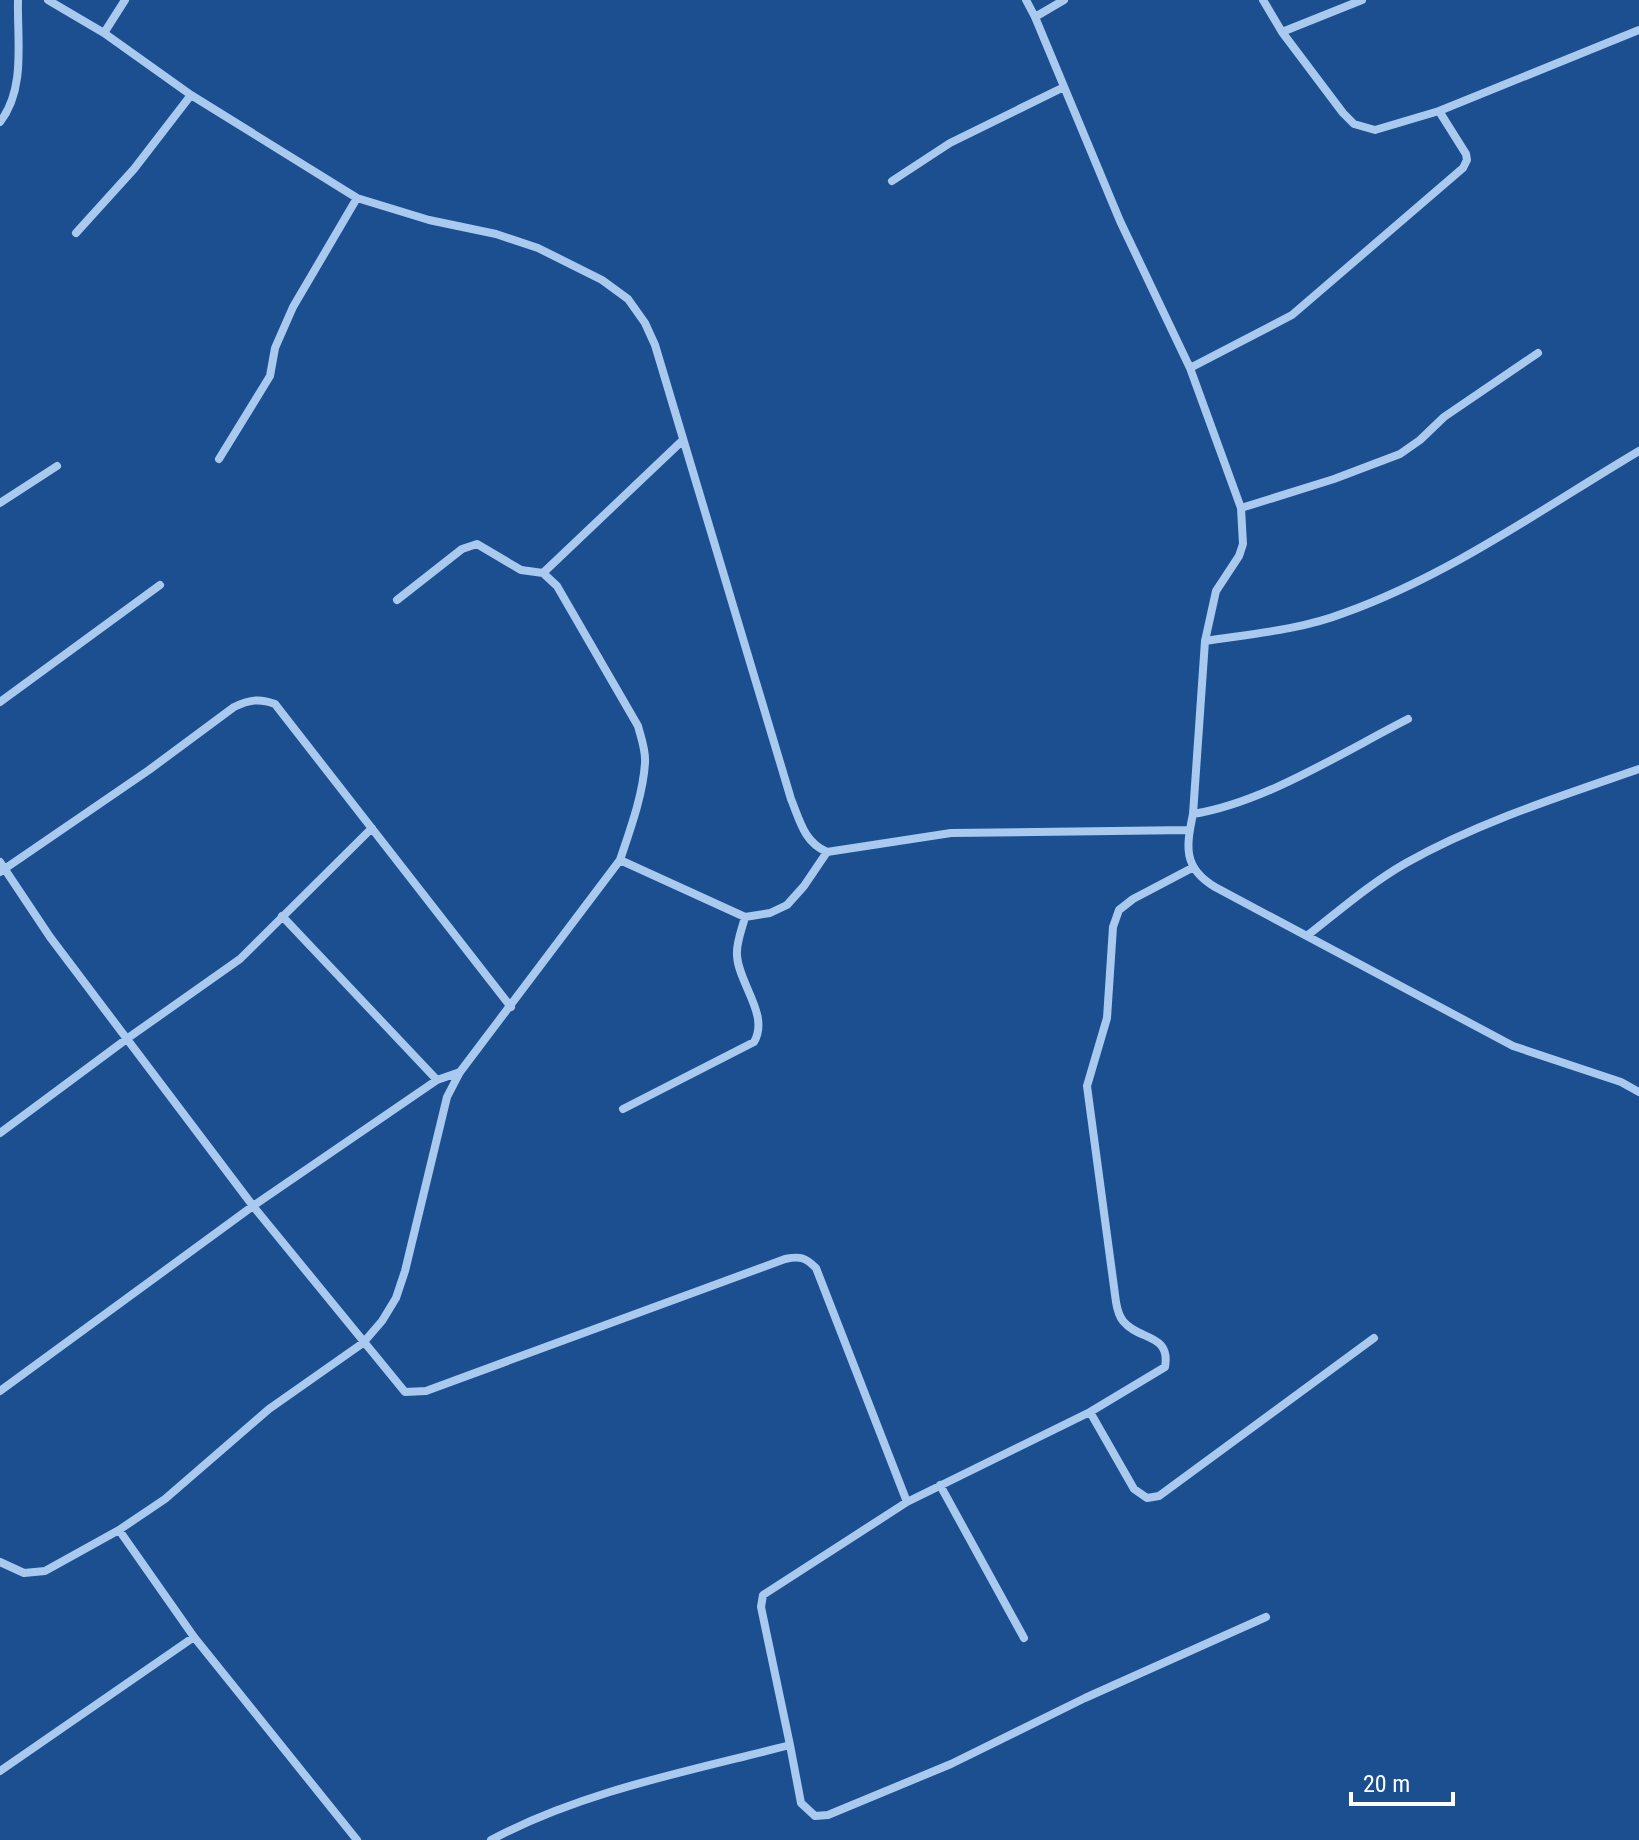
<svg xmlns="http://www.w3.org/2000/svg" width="1639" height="1840" viewBox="0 0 1639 1840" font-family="'Roboto Condensed',sans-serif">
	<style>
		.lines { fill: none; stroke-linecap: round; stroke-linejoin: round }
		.minor { stroke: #a9c9ee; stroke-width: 8 }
	</style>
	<rect width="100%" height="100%" fill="#1b4f8f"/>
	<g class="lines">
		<path class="minor" d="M48 0 104 33 191 95 357 198 429 220 496 234 538 248 602 280 628 299 645 323 655 345 791 799C800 821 804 842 827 852L951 833 1190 830
			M1026 0 1035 17 1120 221 1190 368 1241 508 1243 544 1239 556 1216 591 1205 641 1193 814C1186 847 1183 868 1215 887L1513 1046 1621 1082 1639 1092
			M1263 0 1282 32 1343 113 1354 124 1375 130 1439 111 1639 30
			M1035 17 1064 0
			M1282 32 1362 0
			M104 33 125 0
			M0 122C26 89 17 40 18 0
			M892 181 950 143 1064 87
			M76 233 134 169 191 95
			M1190 368 1292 315 1463 168 1467 160 1466 154 1439 111
			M219 459 270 376 275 348 293 307 357 198
			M0 503 57 466
			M1241 508 1334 479 1400 454 1420 440 1444 417 1538 353
			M543 573 683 440
			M397 600 462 549 477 544 521 570 543 573 557 586 638 726C641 738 646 750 645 763 643 795 630 830 620 860
			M1205 641C1251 634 1300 630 1344 613 1450 575 1543 508 1639 451
			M0 702 160 585
			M1193 814C1264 803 1343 752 1408 719
			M0 862 50 937 253 1206 405 1392 426 1391 785 1259C800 1256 805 1257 816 1268L907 1502
			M0 872 149 770 234 707C249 700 259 698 275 704L511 1007
			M282 916 437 1080
			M1308 935C1340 910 1371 883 1406 863 1479 822 1561 796 1639 769
			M623 1109 754 1042C770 1015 738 983 737 955 736 943 742 929 745 917
			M0 1133 128 1038 240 959 372 828
			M0 1391 253 1206 437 1080 460 1072
			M1090 1412 1134 1489 1147 1498 1159 1496 1374 1338
			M940 1485 1024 1638
			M119 1530 194 1637 357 1840
			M0 1562 24 1573 45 1571 119 1530 165 1499 269 1409 363 1343 382 1321 396 1298 405 1271 447 1097 460 1072 620 860 745 917 770 913 787 905 804 886 827 852
			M790 1745 801 1803 815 1816 828 1815 951 1764 1085 1698 1266 1617
			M0 1771 194 1637
			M491 1840C583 1791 689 1771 790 1745L761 1607 763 1595 907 1502 1090 1412 1165 1367C1171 1333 1139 1341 1123 1321 1119 1316 1117 1308 1116 1302L1087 1086 1107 1018 1113 927 1119 910 1133 899 1192 868"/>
	</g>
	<path d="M1351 1792v12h102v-12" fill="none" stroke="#ffffff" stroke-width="4"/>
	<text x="1363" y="1792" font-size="24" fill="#ffffff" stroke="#1b4f8f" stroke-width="6" paint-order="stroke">20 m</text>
</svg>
